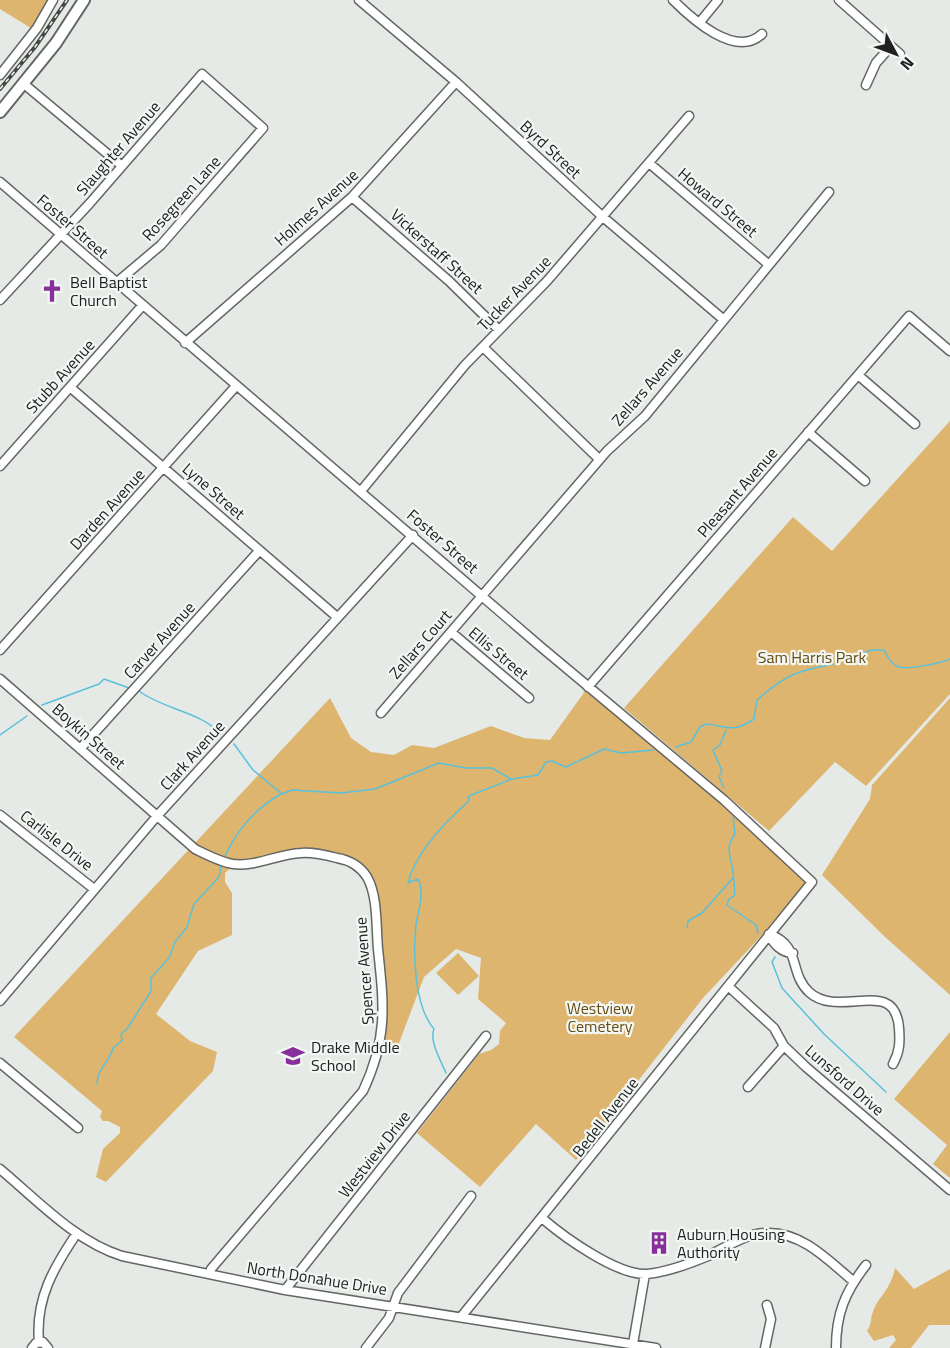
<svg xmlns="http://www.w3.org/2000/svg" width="950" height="1348" viewBox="0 0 950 1348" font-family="'Titillium Web',sans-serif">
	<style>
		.green { fill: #ddb56f }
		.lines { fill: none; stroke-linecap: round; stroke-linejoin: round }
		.stream { stroke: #59c1dc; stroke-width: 1.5 }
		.minor-casing { stroke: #636763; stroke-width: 11 }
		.major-casing { stroke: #636763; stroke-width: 14 }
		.minor { stroke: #fff; stroke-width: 8 }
		.major { stroke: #fff; stroke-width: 10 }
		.rail-casing { stroke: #464846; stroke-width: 4 }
		.rail { stroke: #f3f7f4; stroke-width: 1.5; stroke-dasharray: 4.5; stroke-linecap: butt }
		.labels { text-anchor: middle; stroke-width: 4.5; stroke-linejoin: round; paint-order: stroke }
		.street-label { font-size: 16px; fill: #202120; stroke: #f3f7f4 }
		.poi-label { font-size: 16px; fill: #202120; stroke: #f3f7f4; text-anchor: start }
		.park-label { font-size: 16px; fill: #674b12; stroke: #f3f7f4 }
	</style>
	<rect width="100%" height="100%" fill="#e6eae6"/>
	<path class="green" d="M0 0H49L34 30 0 9Z
		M950 421V694L866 786 835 762 769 831 624 708 793 517 832 551Z
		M588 687 812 882 703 998 576 1160 536 1124 480 1187 417 1133 479 1054 491 1050 499 1044 500 1031 506 1023 478 999 481 958 456 949 424 977 396 1051 383 1052 373 898 357 866 323 855 235 864 225 873V882L232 893V935L198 951 156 1014 190 1041 217 1052 213 1071 106 1182 96 1177 103 1149 120 1133V1127L108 1121H103L100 1117 102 1111 14 1037 330 698 351 738 371 752 394 755 412 745 434 748 491 726 524 738 550 740Z
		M950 698V995L884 936 822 875 870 799 872 785Z
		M458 953 479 976 458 995 436 973Z
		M950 1032V1178L933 1164 947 1145 894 1099Z
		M895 1268 914 1289 950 1269V1325H929L911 1348H889L896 1340 893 1335 874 1341 867 1331C872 1324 870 1319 873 1312 878 1296 890 1292 895 1268Z"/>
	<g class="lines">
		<path class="stream" d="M844 661 871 650H884C887 656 891 664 899 667 907 670 942 663 950 659
			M139 691C163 709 197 711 219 732
			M42 705 99 684 104 679 129 688
			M0 735 27 716
			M234 744 253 770 282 794 292 790 341 793 375 789 439 763 466 768H492L511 779
			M676 747 691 742 700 727 706 724C729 726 731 734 754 719L757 700C785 675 797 671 833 664
			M724 788 719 777 722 771 713 750 720 745 726 730
			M733 817 735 834C726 847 729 852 732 866 734 875 734 886 735 895L729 899 727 905 756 925 758 933
			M225 856C237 830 256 808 281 794
			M687 928 688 921 702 913 733 878
			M775 957 772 962 782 988 824 1034 886 1092
			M446 1073C441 1061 429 1041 434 1029 414 1006 413 954 416 925 418 911 425 893 418 879L408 883C416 852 444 823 468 802L469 796 512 779 538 775 546 762 552 761 566 767 604 749 621 753 653 750
			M97 1084C97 1068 110 1062 113 1048L122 1041 121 1034 127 1029 151 991V978L169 958 175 942 187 927 194 904 219 877 221 866"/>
		<g class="minor-casing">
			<path id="minor" d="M359 0 456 82 603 217 724 320
				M673 0C692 19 736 59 762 34
				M839 0 900 54
				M700 22 718 0
				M0 75 37 28 53 0
				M24 84 122 166
				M866 85 876 63 891 46
				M649 163 768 264
				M0 182 541 647 724 800 812 882 461 1317
				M352 197 449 281 499 330
				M0 300 90 203 202 74 263 128 161 245 116 283
				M185 343 352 197 456 82
				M483 347 599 459
				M858 375 915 424
				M71 388 337 617
				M808 432 865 481
				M0 466 142 306
				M361 491 465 365 547 281 689 116
				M451 632 529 698
				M0 650 236 386
				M0 679 195 849C207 855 220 862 233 864 256 867 278 854 301 853 313 852 325 855 337 858 349 860 360 866 367 877 378 896 376 927 378 949 384 1005 388 1038 363 1091L211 1269 210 1274
				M588 687 909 316 950 351
				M381 713 607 451 645 416 829 192
				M80 749 259 551
				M0 815 94 889
				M769 934C802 946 788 972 809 992 839 1020 895 975 899 1028 900 1042 900 1051 893 1064
				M769 934C773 944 782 953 793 953
				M728 986 774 1028 784 1046 806 1067 950 1190
				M0 1001 157 816 413 535
				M0 1063 78 1128
				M748 1087 784 1046
				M0 1169C37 1200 76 1242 122 1256L285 1290 656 1348
				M543 1219C564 1237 618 1276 647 1274 667 1272 689 1264 708 1256 726 1247 747 1233 767 1233 802 1232 828 1260 853 1281
				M285 1290 486 1036
				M39 1342C35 1299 54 1267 77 1233
				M633 1344 645 1274
				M32 1348 36 1343 43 1342 48 1348
				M366 1348 389 1318 398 1293 471 1196
				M765 1348 771 1319 767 1305
				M836 1348C836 1314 845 1292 866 1265"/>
		</g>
		<g class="major-casing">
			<path id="major" d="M0 112 56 43 84 0"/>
		</g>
		<use href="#minor" class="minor"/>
		<use href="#major" class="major"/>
		<g class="rail-casing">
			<path id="rail" d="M0 89 35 47 67 0"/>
		</g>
		<use href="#rail" class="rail"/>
	</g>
	<defs>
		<g id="church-bare" transform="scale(1.8)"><path d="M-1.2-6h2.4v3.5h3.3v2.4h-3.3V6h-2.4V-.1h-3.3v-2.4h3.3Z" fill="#872f9b" stroke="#f3f7f4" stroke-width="2.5" paint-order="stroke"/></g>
		<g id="school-bare" transform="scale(1.8)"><path d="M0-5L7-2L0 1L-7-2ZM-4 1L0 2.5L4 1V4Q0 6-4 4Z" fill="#872f9b" stroke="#f3f7f4" stroke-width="2.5" paint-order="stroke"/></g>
		<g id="building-bare" transform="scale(1.8)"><path d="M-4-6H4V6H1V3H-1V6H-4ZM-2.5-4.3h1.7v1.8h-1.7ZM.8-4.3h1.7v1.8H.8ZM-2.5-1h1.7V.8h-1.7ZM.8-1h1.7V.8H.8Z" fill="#872f9b" stroke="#f3f7f4" stroke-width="2.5" paint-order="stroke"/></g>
	</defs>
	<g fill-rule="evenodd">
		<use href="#church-bare" x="52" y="291"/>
		<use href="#school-bare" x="293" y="1056"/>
		<use href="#building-bare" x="659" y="1243"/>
	</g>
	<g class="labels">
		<g class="street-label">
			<text transform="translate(118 148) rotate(-49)" y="6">Slaughter Avenue</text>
			<text transform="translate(551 149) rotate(43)" y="6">Byrd Street</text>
			<text transform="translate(181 198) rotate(-48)" y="6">Rosegreen Lane</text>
			<text transform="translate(718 202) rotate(40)" y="6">Howard Street</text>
			<text transform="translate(316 207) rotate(-42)" y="6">Holmes Avenue</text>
			<text transform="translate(73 226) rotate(41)" y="6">Foster Street</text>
			<text transform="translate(437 251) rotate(42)" y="6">Vickerstaff Street</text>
			<text transform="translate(514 293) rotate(-46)" y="6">Tucker Avenue</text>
			<text transform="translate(60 376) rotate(-48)" y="6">Stubb Avenue</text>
			<text transform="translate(647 386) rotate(-49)" y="6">Zellars Avenue</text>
			<text transform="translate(214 491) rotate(41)" y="6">Lyne Street</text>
			<text transform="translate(737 492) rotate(-49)" y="6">Pleasant Avenue</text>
			<text transform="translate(107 509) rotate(-48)" y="6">Darden Avenue</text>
			<text transform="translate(443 541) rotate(41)" y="6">Foster Street</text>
			<text transform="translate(159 640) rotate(-48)" y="6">Carver Avenue</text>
			<text transform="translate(420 644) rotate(-49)" y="6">Zellars Court</text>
			<text transform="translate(499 653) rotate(40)" y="6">Ellis Street</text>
			<text transform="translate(89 736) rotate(41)" y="6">Boykin Street</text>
			<text transform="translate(192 755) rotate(-48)" y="6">Clark Avenue</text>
			<text transform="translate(57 840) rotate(38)" y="6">Carlisle Drive</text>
			<text transform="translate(364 971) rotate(-94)" y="6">Spencer Avenue</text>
			<text transform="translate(845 1080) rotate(41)" y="6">Lunsford Drive</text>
			<text transform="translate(605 1117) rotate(-52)" y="6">Bedell Avenue</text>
			<text transform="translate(374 1154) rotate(-52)" y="6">Westview Drive</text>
			<text transform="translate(317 1278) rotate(9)" y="6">North Donahue Drive</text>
		</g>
		<g class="poi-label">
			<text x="70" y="288">Bell Baptist<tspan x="70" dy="18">Church</tspan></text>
			<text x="311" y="1053">Drake Middle<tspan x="311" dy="18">School</tspan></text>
			<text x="677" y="1240">Auburn Housing<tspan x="677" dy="18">Authority</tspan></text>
		</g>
		<g class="park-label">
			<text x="812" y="663">Sam Harris Park</text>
			<text x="600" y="1014">Westview<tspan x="600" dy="18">Cemetery</tspan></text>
		</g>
	</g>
	<g transform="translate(896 54) rotate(131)" stroke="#f3f7f4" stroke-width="4.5" paint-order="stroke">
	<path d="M0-4.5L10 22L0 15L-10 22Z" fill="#202120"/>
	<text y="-9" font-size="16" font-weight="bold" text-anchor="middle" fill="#202120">N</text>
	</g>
</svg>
